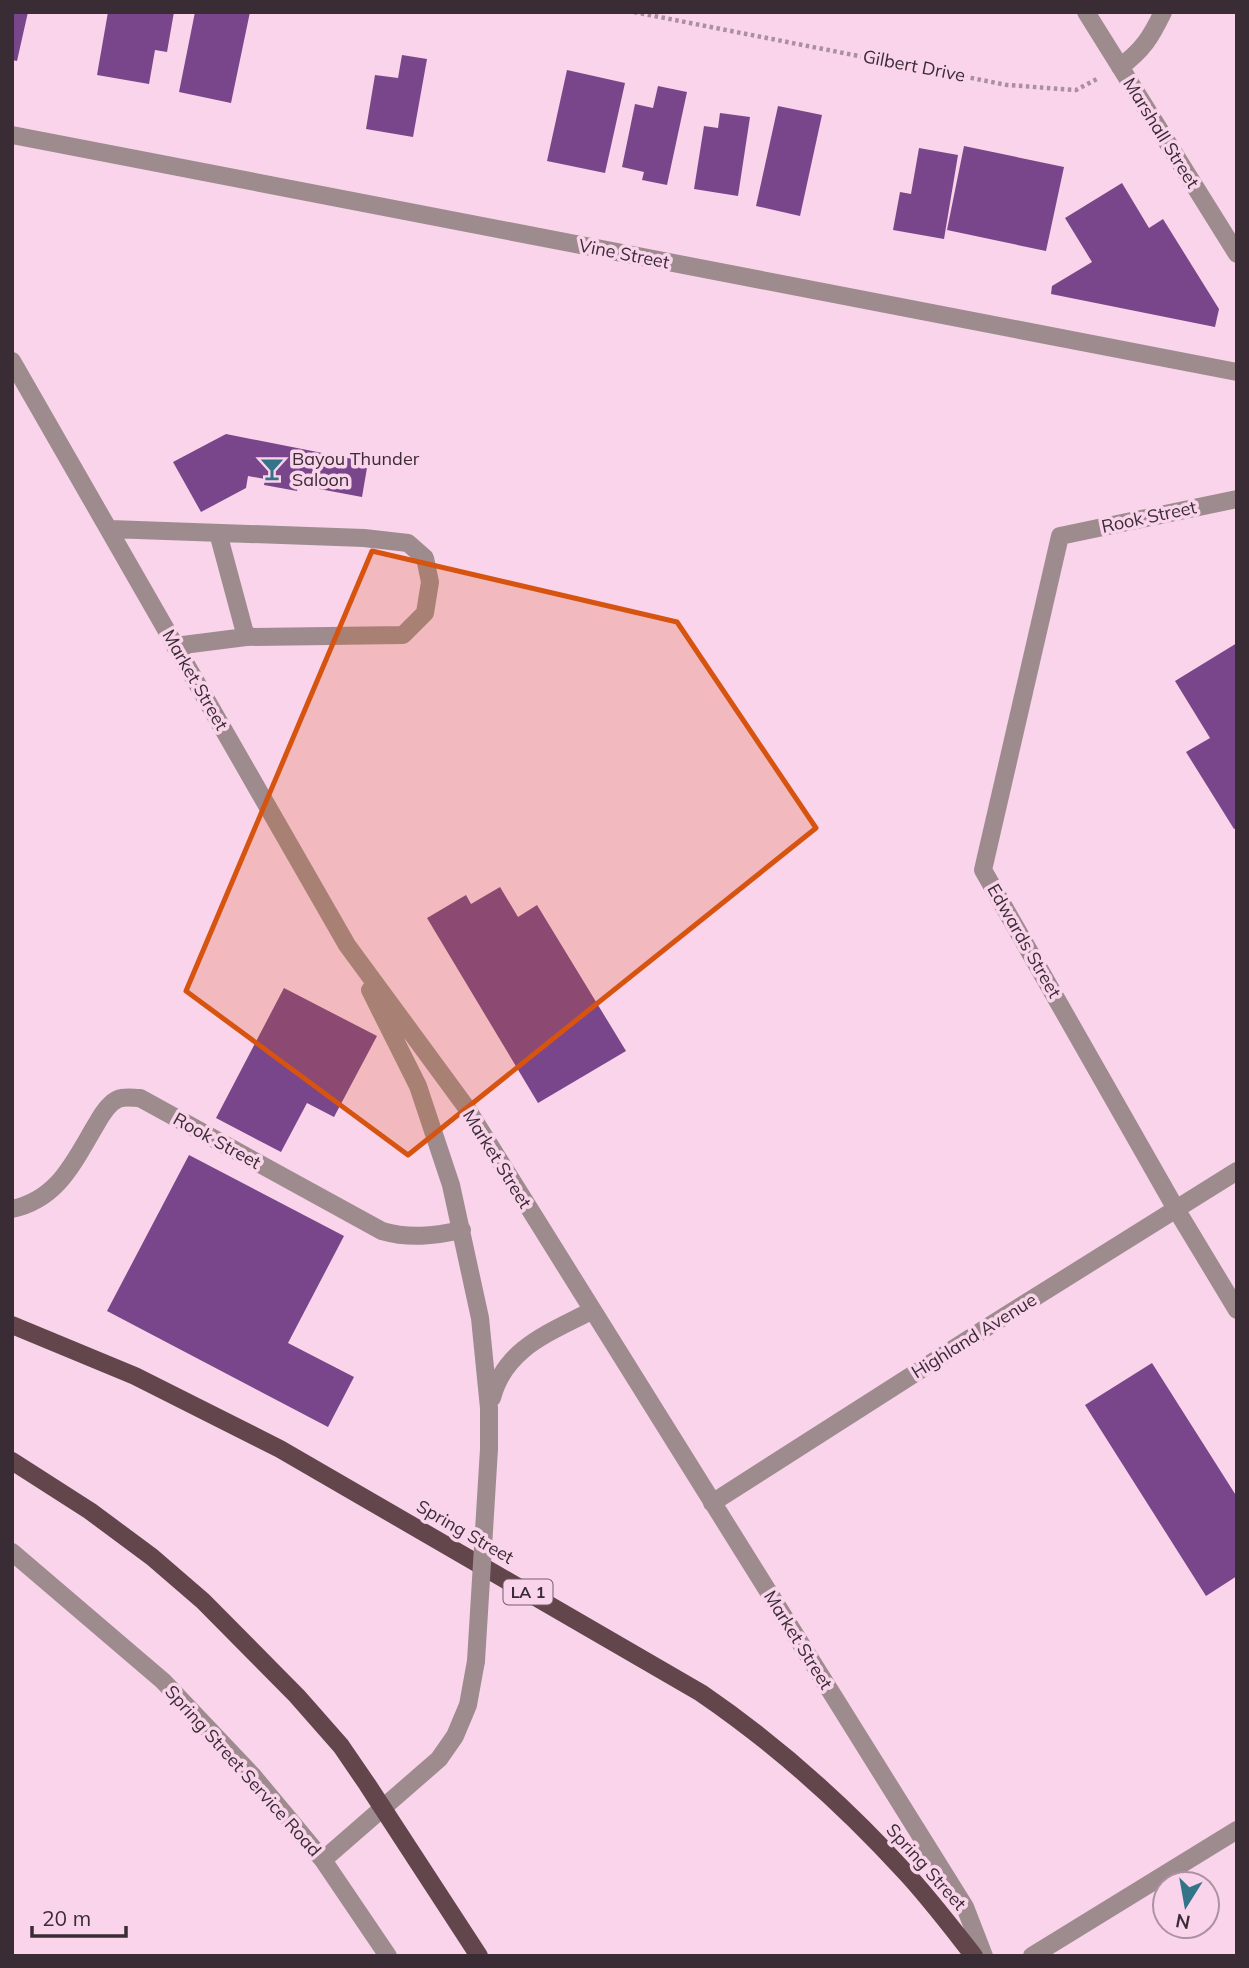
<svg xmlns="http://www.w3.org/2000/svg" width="1249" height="1968" viewBox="0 0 1249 1968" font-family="Mulish,sans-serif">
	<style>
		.building { fill: #7a468b }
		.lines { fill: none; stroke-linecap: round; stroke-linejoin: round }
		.path { stroke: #ab8fa0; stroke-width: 4.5; stroke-dasharray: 3.5 3.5; stroke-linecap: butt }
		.minor { stroke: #9d8b8e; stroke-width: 18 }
		.major { stroke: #63464c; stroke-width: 18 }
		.minor-bridge { stroke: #9d8b8e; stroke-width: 18 }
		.marked { fill: #d75410; fill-opacity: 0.2; stroke: #d75410; stroke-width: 5; stroke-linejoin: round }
		.labels { text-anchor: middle; stroke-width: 7; stroke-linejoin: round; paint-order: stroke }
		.shield { fill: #f9d4ea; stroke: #735e6b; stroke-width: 2 }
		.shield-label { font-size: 16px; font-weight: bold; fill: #3a2c35 }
		.street-label { font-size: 18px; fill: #3a2c35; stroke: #f9d4ea }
		.poi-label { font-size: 18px; fill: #3a2c35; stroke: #f9d4ea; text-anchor: start }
	</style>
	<rect width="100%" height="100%" fill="#f9d4ea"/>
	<path class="building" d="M12 12H28L17 61 12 60Z
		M108 12H174L167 52 155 50 149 84 97 75Z
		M195 12H250L231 103 179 92Z
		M402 55 427 59 413 137 366 129 375 75 398 78Z
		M567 70 625 83 605 173 547 161Z
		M658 86 687 92 667 185 642 180 644 172 622 167 635 104 653 108Z
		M778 106 822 115 800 216 756 206Z
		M720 113 750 117 738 196 694 189 704 126 718 128Z
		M964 146 1064 167 1046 251 947 230Z
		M919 148 958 155 944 239 893 230 900 192 911 194Z
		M1122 183 1149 228 1163 219 1219 309 1215 327 1051 294 1052 286 1092 262 1065 218Z
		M226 434 368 462 362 497 298 485 297 491 264 485 265 479 248 476 246 488 201 512 173 462Z
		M1237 643V828L1234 829 1186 752 1210 738 1175 681Z
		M500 887 518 917 537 905 626 1051 538 1103 427 918 466 895 471 904Z
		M284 988 377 1036 334 1117 307 1103 281 1152 216 1118Z
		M189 1155 344 1236 288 1343 354 1377 328 1427 107 1311Z
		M1152 1363 1237 1497V1576L1206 1596 1085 1405Z"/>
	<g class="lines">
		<path class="path" d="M634 12 1007 85 1076 90 1099 78"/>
		<path class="minor" d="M1086 12 1237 254
			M1120 67C1143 50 1151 37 1163 12
			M12 135 1237 372
			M12 361 347 945 466 1107 965 1907 984 1956
			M1237 499 1060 536 983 870 1176 1209 1237 1310
			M110 529 364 538 408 543 425 558 430 582 425 613 403 635 246 637 175 646
			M218 533 246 637
			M370 990 418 1086 451 1185 480 1318 489 1408V1449
			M12 1209C59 1199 74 1161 97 1123 102 1114 109 1103 118 1099 125 1096 133 1098 140 1098L382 1231C410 1239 433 1236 462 1230
			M492 1398C505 1348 549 1333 591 1311
			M712 1503 989 1326 1237 1171
			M12 1552 163 1681 253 1776 323 1860 388 1956
			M323 1860 439 1759 455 1736 468 1705 476 1661
			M1032 1956 1237 1830"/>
		<path class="major" d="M12 1325 135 1376 280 1449 701 1693C777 1745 844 1805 906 1873 930 1899 952 1928 974 1956
			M12 1461 90 1511 152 1557 203 1601 297 1696 341 1746 367 1784 479 1956"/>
		<path class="minor-bridge" d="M476 1661 489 1449"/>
	</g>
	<path class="marked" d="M372 551 677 622 816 828 408 1155 186 991Z"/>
	<defs>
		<g id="bar-bare" transform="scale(1.89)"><path d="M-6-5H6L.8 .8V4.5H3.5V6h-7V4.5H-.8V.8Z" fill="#347488" stroke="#f9d4ea" stroke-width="2.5" paint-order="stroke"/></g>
	</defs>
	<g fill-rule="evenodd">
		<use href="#bar-bare" x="272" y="469"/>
	</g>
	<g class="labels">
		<rect class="shield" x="503.5" y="1579.5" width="49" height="25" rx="5"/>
		<g class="shield-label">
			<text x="528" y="1598">LA 1</text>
		</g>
		<g class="street-label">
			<text transform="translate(914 66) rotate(11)" y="6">Gilbert Drive</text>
			<text transform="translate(1161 133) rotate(58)" y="6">Marshall Street</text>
			<text transform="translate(624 254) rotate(11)" y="6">Vine Street</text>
			<text transform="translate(1149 517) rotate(-12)" y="6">Rook Street</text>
			<text transform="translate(195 680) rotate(60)" y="6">Market Street</text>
			<text transform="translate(1024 941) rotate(60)" y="6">Edwards Street</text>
			<text transform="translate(217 1141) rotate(29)" y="6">Rook Street</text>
			<text transform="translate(497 1159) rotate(58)" y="6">Market Street</text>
			<text transform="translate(974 1336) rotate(-32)" y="6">Highland Avenue</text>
			<text transform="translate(465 1532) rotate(30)" y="6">Spring Street</text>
			<text transform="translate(798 1640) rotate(58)" y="6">Market Street</text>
			<text transform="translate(243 1771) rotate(48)" y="6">Spring Street Service Road</text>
			<text transform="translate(926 1867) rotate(48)" y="6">Spring Street</text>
		</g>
		<g class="poi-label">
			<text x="292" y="465">Bayou Thunder<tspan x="292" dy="21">Saloon</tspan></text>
		</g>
	</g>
	<rect width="1249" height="1968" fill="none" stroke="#3a2c35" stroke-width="28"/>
	<g transform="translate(1186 1905) rotate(191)"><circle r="33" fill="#f9d4ea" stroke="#ad91a2" stroke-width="2"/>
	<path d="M0-5L12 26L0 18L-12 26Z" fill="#347488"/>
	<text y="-10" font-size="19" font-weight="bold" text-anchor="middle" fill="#3a2c35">N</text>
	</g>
	<path d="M32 1926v10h94v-10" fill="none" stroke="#3a2c35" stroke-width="3.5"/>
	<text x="42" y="1926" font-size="21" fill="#3a2c35" stroke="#f9d4ea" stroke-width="5" paint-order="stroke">20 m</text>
</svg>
